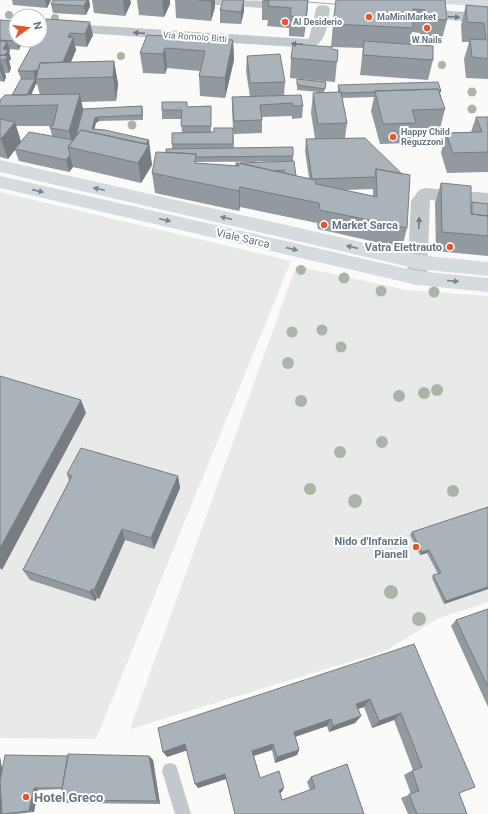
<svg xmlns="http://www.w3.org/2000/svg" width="488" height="814" viewBox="0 0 488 814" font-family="Roboto,sans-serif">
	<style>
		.built { fill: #e8e9e9 }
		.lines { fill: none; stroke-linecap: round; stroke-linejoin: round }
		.lane { fill: #c3c8cc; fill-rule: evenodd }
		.street { fill: #c3c8cc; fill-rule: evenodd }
		.secondary { fill: #d6dbdf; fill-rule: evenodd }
		.primary { fill: #d6dbdf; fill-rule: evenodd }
		.tram { stroke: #a2aab0; stroke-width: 1 }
		.tree { fill: #aab4a7 }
		.wall { fill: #929a9f; fill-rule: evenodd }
		.shaded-wall { fill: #777d82 }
		.building { fill: #aab3b9; stroke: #777d82 }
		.oneway { fill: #6a7a87 }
		.oneway2 { fill: #768591 }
		.poi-dot { fill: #e4572e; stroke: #fff; stroke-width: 1.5 }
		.labels { text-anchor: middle; stroke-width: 4; stroke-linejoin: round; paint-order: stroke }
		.far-poi-label { font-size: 9px; font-weight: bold; fill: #657683; stroke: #fff; text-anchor: start }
		.far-street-label { font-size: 9px; fill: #657683; stroke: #fff }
		.poi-label { font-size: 11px; font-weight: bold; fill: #657683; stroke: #fff; text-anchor: end }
		.street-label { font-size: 11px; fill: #657683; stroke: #fff }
		.near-poi-label { font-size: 13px; font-weight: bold; fill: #657683; stroke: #fff; text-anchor: start }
	</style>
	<rect width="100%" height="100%" fill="#fafaf8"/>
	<path class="built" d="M0 192 291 261 96 739 0 738Z
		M296 266 406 290 488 296V602L439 618 385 651 130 729Z"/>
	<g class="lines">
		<path class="lane" d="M170 763 176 765 191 814H175L162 771 164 765Z"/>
		<path class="street" d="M197 0C227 0 268 0 296 3L298 6 296 9 291 10 204 4 199 3Z
			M323 5 328 6 330 9C327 24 327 44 310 48L40 30V22L307 39 309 38 316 9 318 6Z
			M417 10 488 15V23L412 17 410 14 412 11Z
			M425 188 488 193V205L430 200 427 278 424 283 417 285 410 283 407 278 411 201 419 190Z"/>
		<path class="secondary" d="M0 160 418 255 488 262V276L418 269 0 172Z
			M0 176 417 271 488 278V292L417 285 0 188Z"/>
		<path class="primary" d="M441 0H488V7L448 4 443 3Z"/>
		<path class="tram" d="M282 0 346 5
			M436 11 488 14"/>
	</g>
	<g class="tree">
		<circle cx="9" cy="15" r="4"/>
		<circle cx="55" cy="18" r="4"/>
		<circle cx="121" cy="56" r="4"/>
		<circle cx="442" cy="65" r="4"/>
		<circle cx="472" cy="92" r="4.5"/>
		<circle cx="472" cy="109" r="4.5"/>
		<circle cx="132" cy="125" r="4.5"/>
		<circle cx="301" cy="270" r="5"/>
		<circle cx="344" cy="278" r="5.5"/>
		<circle cx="381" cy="291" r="5.5"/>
		<circle cx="434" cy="292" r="5.5"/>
		<circle cx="322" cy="330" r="5.5"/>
		<circle cx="292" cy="332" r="5.5"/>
		<circle cx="341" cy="347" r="5.5"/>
		<circle cx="288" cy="363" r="6"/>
		<circle cx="437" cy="390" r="6"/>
		<circle cx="424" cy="393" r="6"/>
		<circle cx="399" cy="396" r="6"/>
		<circle cx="301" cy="401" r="6"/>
		<circle cx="382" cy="442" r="6"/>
		<circle cx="340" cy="452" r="6"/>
		<circle cx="310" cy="489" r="6"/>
		<circle cx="453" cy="491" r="6"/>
		<circle cx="355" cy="501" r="7"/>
		<circle cx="391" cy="592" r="7"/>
		<circle cx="419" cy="619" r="7"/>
	</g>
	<path class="wall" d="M12 0H51L47 8 13 5Z
		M53 0H89L90 6 86 15 53 13 51 4Z
		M92 0H130L131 3 125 16 94 13Z
		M137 0H170V4L164 17 139 15Z
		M175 0H215V7L211 21 176 18Z
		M262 0H308L307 16 304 37 289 36V28L267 26 268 20H262Z
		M445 0 447 20 441 43 420 42V33L412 32 410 44 433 60 428 80 360 75 363 48 331 47 333 24Z
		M466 5 488 7V79L466 78 464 59 469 42H462L461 25Z
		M220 10 244 11 241 24 220 23Z
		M0 20 16 21 19 50 9 49 10 51 9 52 11 59 9 61 11 68 9 73H5L6 77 4 82 0 81Z
		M40 25 41 28 93 35 87 47 75 46 76 50 71 62 114 61 118 84 116 101 81 102 83 109 142 106 143 111V120L99 121 96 123 94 129 149 140 152 165 141 183 73 167 69 172 19 161 15 150 8 159 0 157V100L12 95 21 79 18 71 35 40H30H40ZM36 84H37L40 95H31ZM16 126H53L50 128 52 136 21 142Z
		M147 35 233 40 234 60 225 98 200 96 199 76 200 71 167 68 165 74 143 73 140 53Z
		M332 49 338 50 335 82 290 78 291 58Z
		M247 56 285 82 284 95 303 106 302 118 292 119V116L262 117V133L234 134 233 129 234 148 293 156V161L296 176 309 178 305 151 306 139H315L311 113 313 93 318 92 297 90V79L326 82 324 92H338V85L441 91 440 94 445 109 440 129 415 130 411 143 380 144 371 111 374 97 342 98 347 123 345 138H365L407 228 402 248 318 229 317 223 240 207 239 211 155 193 152 173 166 152 172 148V144L182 133 181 119H162V110L187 102V107L211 106V132H214L233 128 232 110V97H250L246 71ZM292 161 240 163 236 166 196 163V162ZM373 189V196L344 190Z
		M476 117H488V172L447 173 441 153 446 133 471 132Z
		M441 183 471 205 472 202 488 204V256L436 251 435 203Z
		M67 474 178 476 180 488 154 549 125 540 99 599 97 598 95 601 30 580 23 570 69 481Z
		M488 507V589L444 604 432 578 433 575 438 574 427 553 420 555 410 535 412 532Z
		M488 609V707L451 626 456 620Z
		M414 644 459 793 467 814H408L401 798 411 794 404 775 413 770 394 720 372 728 364 707 358 709 361 716 355 723 329 732 327 726 295 737 299 750 297 755 275 763 272 750 254 756 260 778 282 792 280 793 282 800 310 790 307 782 311 777 364 814H235L226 779 198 788 187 750 167 757Z
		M68 756H149L153 760 160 804 67 803 60 800 62 789 38 790 34 812 18 814H0V757L2 769Z"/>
	<path class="shaded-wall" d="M45 0H51L47 8Z
		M87 0H89L90 6 86 15 84 6Z
		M123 0H130L131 3 125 16Z
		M162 0H170V4L164 17Z
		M211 0H215V7L211 21Z
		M244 0V11L241 24V12Z
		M308 0 307 16 304 37 306 17Z
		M90 22 93 35 87 47 85 34Z
		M70 33 72 41 73 38 76 50 63 80V79H36L37 84H36L26 106H22L35 79 33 71 68 37Z
		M16 40H23L19 50 16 41Z
		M233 40 234 60 225 98V78Z
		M7 42 10 51 9 52 11 59 9 61 11 68 9 73 3 49Z
		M165 48 167 68 165 74 163 54Z
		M0 60 2 66V64L6 77 4 82 0 70Z
		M114 61 118 84 116 101 113 77Z
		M80 94 84 114 73 148 69 131Z
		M98 117 99 121 96 123 93 134 92 129 95 118Z
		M15 122 21 142 8 159 1 139Z
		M149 140V145L148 147 149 145 152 165 141 183 138 163 144 148Z
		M70 155 73 167 69 172 66 160Z
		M240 187V207L239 211V191Z
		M81 400 86 413 2 570 0 568V548Z
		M178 476 180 488 154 549 151 538Z
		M122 529 125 540 99 599 94 590Z
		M429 550 427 553 420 555 422 552Z
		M488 587V589L444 604 446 601Z
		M92 589 97 598 95 601 90 592Z
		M370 699 364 707 351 711 356 704Z
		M401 713 394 720 372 728 379 721Z
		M361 716 355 723 329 732 333 726Z
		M331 719 327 726 291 738 294 732Z
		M185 744 188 750 167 757 163 752Z
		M273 744 272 750 252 756V751Z
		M299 750 297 755 275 763 277 757Z
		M149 756 153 760 160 804 157 801Z
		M0 757 5 785 3 814H0Z
		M225 774 226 779 198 788 195 784Z
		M34 788 38 790 34 812 29 811Z
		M284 788 282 792 277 794 279 790Z"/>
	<path class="building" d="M53 0H87L84 6 51 4Z
		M198 0H211V1Z
		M223 0H244L241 12 220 10Z
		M264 0H308L306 17 290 16 291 8 268 6 269 0Z
		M336 0H445L447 20 425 19V10L413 9V28L333 24Z
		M466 5 488 7V59L472 57 470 39 486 40 484 23 467 22Z
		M46 19 90 22 85 34 70 33 68 37 73 38 63 62 40 63 38 70 33 71H18L35 40H40V30Z
		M0 20 16 21V41L0 40Z
		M147 35 233 40 225 78 199 76 205 51 165 48 163 54 140 53Z
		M0 41 7 42 3 49 8 50 5 55H0Z
		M364 41 433 46V60L363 55Z
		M293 44 332 47V49L338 50 337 62 291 58Z
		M280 54 285 82 250 83 247 56Z
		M0 55 8 56 5 60H0Z
		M114 61 113 77 36 79 40 63Z
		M21 79H35L27 95H12Z
		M297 79 326 82 325 89 297 85Z
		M438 82 441 91H439L438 89 375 91V92L341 93V92H340L338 85Z
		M438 89 445 109 412 110 416 123 383 124 375 91Z
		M341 92 347 123 318 124 313 93Z
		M80 94 69 131 50 128V126H53L58 105 0 106V100L5 95Z
		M301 95 303 106H293L292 103 260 105 262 120 234 121 232 97Z
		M162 102H187V107L211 106V126H181L182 110H162Z
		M142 106V115L98 117 95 118 92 129 105 130 149 140 146 144 81 130 76 136 83 109Z
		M476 117H488V152L453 153 446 133 482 132Z
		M0 119 15 122 1 139H0Z
		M214 128H233V144H172V133L214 132Z
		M81 130 149 145 138 163 68 147Z
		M29 132 73 140 68 147 70 155 66 160 15 149Z
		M365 138 402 174 376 169 375 177 312 179 306 139Z
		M293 147V156L196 157V154L166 152V149Z
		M156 152 196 154 195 163 239 166 238 163 315 180 316 184 377 197 376 169 410 175 407 228 320 210 319 203 240 187 239 191 152 173Z
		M294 161 296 176 285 173 284 170 274 171 240 163Z
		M236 163H238V166H236Z
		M441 183 471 186V214L488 216V236L442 232Z
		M472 202 488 204V216L472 214Z
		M0 376 81 400 0 548Z
		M81 448 178 476 151 538 122 529 94 590 92 589 90 592 23 570 72 476 67 474Z
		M488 507V587L446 601 433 575 441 573 429 550 422 552 412 532Z
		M488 609V687L456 620Z
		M414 644 475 787 459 793 467 814H417L409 794 419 791 412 771 422 767 401 713 379 721 370 699 356 704 361 716 333 726 331 719 294 732 299 750 277 757 273 744 252 751 260 778 279 771 284 788 279 790 282 800 315 788 311 777 347 764 364 814H235L225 774 195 784 185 744 163 752 158 728Z
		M68 754 149 756 157 801 60 800Z
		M5 755 68 756 62 788H34L29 811 2 814 0 781Z"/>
	<defs><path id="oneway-solid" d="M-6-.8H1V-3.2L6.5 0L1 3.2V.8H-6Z"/></defs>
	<g class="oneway">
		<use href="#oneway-solid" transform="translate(454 17) rotate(4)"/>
		<use href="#oneway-solid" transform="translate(139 33) rotate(-176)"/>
		<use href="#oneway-solid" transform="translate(297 44) rotate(-176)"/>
		<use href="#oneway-solid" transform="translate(419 223) rotate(-87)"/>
	</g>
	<g class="oneway2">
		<use href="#oneway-solid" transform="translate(99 189) rotate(-167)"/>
		<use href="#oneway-solid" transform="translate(38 191) rotate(13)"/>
		<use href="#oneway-solid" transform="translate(226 218) rotate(-167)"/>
		<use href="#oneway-solid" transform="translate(165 220) rotate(13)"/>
		<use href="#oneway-solid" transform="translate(352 247) rotate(-167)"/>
		<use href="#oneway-solid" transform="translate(292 249) rotate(13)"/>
		<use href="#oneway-solid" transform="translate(453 281) rotate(5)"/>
	</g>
	<g class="poi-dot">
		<circle cx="369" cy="17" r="4"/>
		<circle cx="285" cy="22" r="4"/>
		<circle cx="427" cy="28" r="4"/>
		<circle cx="393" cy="137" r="4"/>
		<circle cx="324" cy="225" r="4"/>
		<circle cx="450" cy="247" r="4"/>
		<circle cx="416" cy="547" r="4"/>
		<circle cx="26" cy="797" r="4"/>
	</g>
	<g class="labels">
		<g class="far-poi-label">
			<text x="377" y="20">MaMiniMarket</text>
			<text x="293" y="25">Al Desiderio</text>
			<text x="427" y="43" text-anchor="middle">W.Nails</text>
			<text x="401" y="135">Happy Child<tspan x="401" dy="10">Reguzzoni</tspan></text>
		</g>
		<g class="far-street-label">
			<text transform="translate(195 37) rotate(4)" y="3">Via Romolo Bitti</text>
		</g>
		<g class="poi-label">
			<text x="332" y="229" text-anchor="start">Market Sarca</text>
			<text x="442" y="251">Vatra Elettrauto</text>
			<text x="408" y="545">Nido d'Infanzia<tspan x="408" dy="13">Pianell</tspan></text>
		</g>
		<g class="street-label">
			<text transform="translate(243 238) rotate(13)" y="4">Viale Sarca</text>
		</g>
		<g class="near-poi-label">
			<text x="34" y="802">Hotel Greco</text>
		</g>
	</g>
	<g transform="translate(28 28) rotate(76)"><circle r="19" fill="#ffffff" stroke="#c1c8cd"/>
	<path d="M0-3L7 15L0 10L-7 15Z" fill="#e4572e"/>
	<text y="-6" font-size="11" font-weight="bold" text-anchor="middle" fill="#657683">N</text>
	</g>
</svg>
